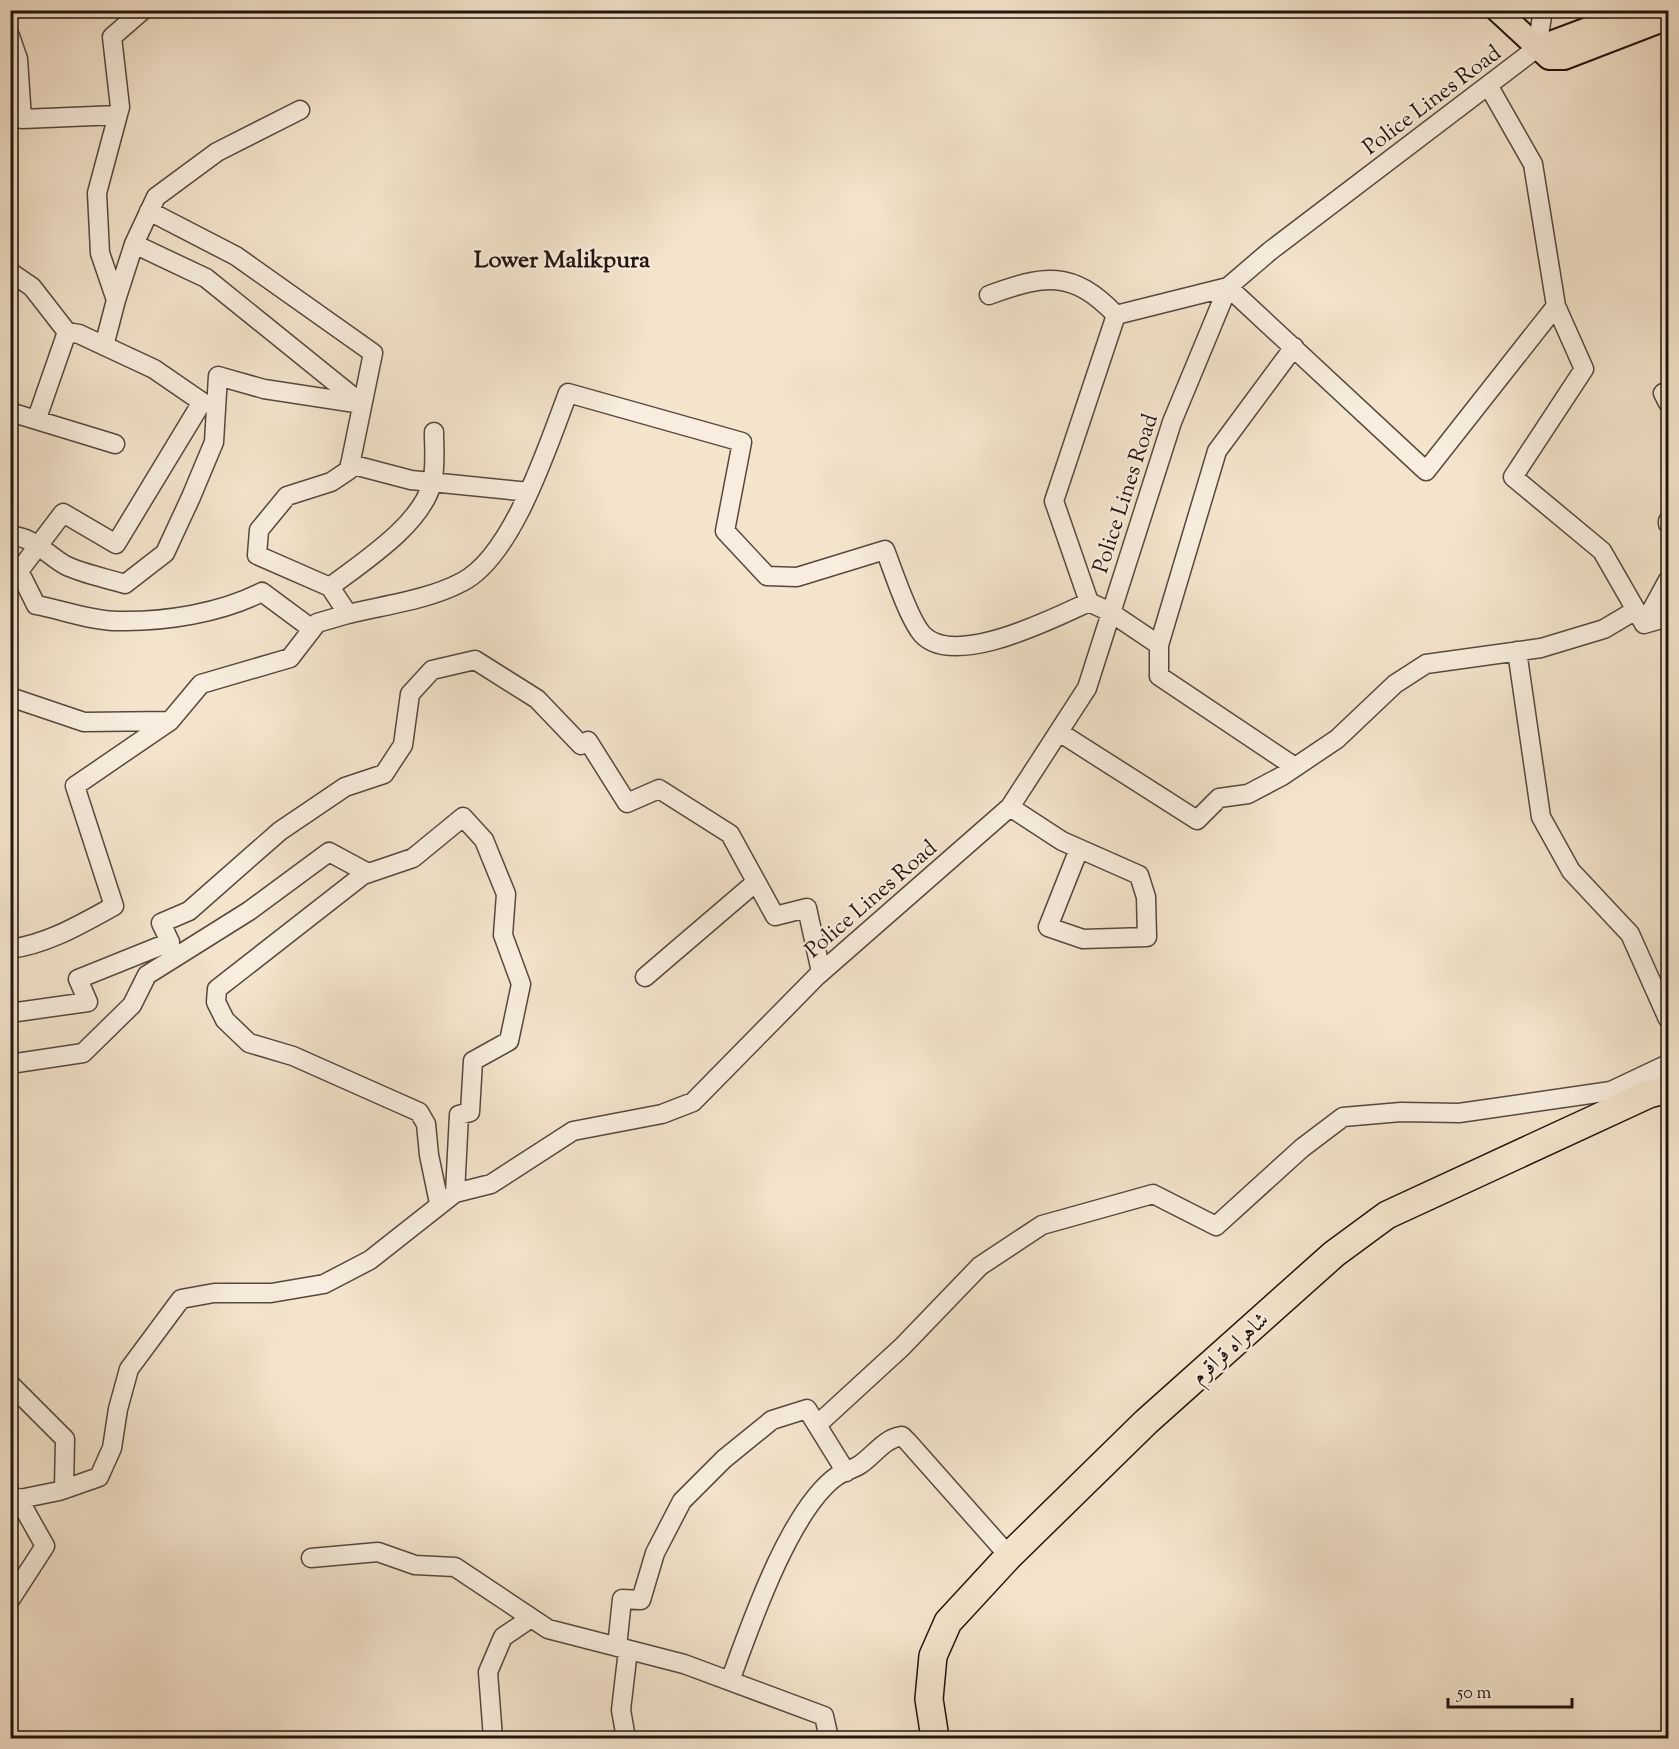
<svg xmlns="http://www.w3.org/2000/svg" width="1679" height="1749" viewBox="0 0 1679 1749" font-family="'Sorts Mill Goudy',Amiri,serif">
	<style>
		.lines { fill: none; stroke-linecap: round; stroke-linejoin: round }
		.minor-casing { stroke: #56483e; stroke-width: 21 }
		.major-casing { stroke: #21140e; stroke-width: 26 }
		.highway-casing { stroke: #21140e; stroke-width: 30 }
		.minor { stroke: #f8edde; stroke-width: 18 }
		.major { stroke: #f4e4cc; stroke-width: 22 }
		.highway { stroke: #f4e4cc; stroke-width: 27 }
		.labels { text-anchor: middle; stroke-width: 4.5; stroke-linejoin: round; paint-order: stroke }
		.street-label { font-size: 22px; fill: #21140e; stroke: #f8edde }
		.neighbourhood-label { font-size: 24px; font-weight: bold; fill: #21140e; stroke: #f8edde }
	</style>
	<rect width="100%" height="100%" fill="#f4e4cc"/>
	<filter id="stains"><feTurbulence type="fractalNoise" baseFrequency=".00333" numOctaves="4"/><feColorMatrix values="0 0 0 0 .2 0 0 0 0 .09 0 0 0 0 .02 0 0 0 .5 -.17"/></filter>
	<radialGradient id="worn" r=".72"><stop offset=".6" stop-color="#630" stop-opacity="0"/><stop offset="1" stop-color="#630" stop-opacity=".3"/></radialGradient>
	<g class="lines">
		<g class="minor-casing">
			<path id="minor" d="M10 36 18 59 22 119 118 115
				M1488 85 1533 164 1556 306 1584 369 1513 477 1602 551 1644 624 1668 617
				M134 244 206 278 362 404
				M10 272 32 287 67 332 79 334 154 369 202 402 116 544 63 513 19 571 36 605C63 610 92 621 118 621 165 622 221 613 262 592L312 629
				M989 295C1044 275 1072 269 1116 315
				M116 300 134 244 156 197 217 152 300 110
				M1116 315 1228 287 1426 471 1556 306
				M104 346 116 300 100 253 97 193 120 107 112 37 143 10
				M1668 391 1663 393 1668 403
				M10 412 115 444
				M37 418 67 332
				M350 464 411 480 529 492
				M1668 521V524
				M10 537C29 533 50 557 65 565 83 574 106 578 125 584L165 553 191 497 214 442 218 376 264 389 362 404
				M330 587C364 561 421 525 432 483 436 467 434 448 434 432
				M1089 602 1054 501 1116 315
				M348 614C385 605 428 600 462 582 513 556 548 445 568 393L742 442 725 531 767 576 797 577 885 550C894 573 906 611 919 630 947 673 1054 618 1089 602L1110 612 1159 645V676L1295 767
				M1644 624 1668 580
				M1159 645 1217 451 1294 347
				M1517 651 1541 817 1571 871 1630 934 1668 1019
				M10 697 84 722 170 721
				M1059 732 1197 820 1219 798 1248 794 1282 776 1337 739 1395 684 1426 664 1541 648 1604 629 1636 610
				M1010 807 1062 841 1139 875 1146 897 1147 937 1083 939 1048 927 1079 849
				M10 949C48 944 81 924 114 906L75 786 170 721 201 684 290 658 317 623 348 614 330 587 257 555 259 530 287 496 331 482 349 470 373 353 236 256 149 211
				M645 977 756 882
				M10 1013 88 1002 78 979 170 942 161 923 189 911 280 831 345 787 384 774 403 745 410 694 432 670 475 660 537 699 581 745 588 741 627 803 659 789 730 834 775 916 807 908 821 972
				M10 1064 83 1053 132 1005 147 975 249 911 329 852 368 873
				M439 1203 429 1155 426 1124 419 1112 293 1056 249 1043 225 1020 216 1002 217 989 363 875 413 858 463 817 484 840 506 894 503 935 521 984 509 1041 473 1061 470 1112 459 1115 455 1193
				M10 1384 65 1439 64 1489
				M817 1425 902 1347 980 1266 1042 1225 1153 1194 1216 1226 1302 1148 1343 1117 1401 1112 1459 1113 1611 1091 1668 1064
				M10 1501 59 1491 99 1477 112 1448 118 1409 129 1369 181 1299 214 1293H271L324 1284 370 1260 455 1193 491 1184 573 1131 662 1114 693 1102 817 976 1010 807 1087 688 1172 422 1228 287 1270 251 1537 48 1543 10
				M311 1558 378 1552 415 1565 455 1567 548 1629 684 1664 824 1716 829 1738
				M10 1600 45 1546 18 1498
				M617 1647 622 1599 641 1600 655 1553 682 1501 724 1459 772 1420 807 1409 846 1472
				M730 1681C750 1626 790 1509 837 1476 844 1471 854 1469 861 1464 875 1454 885 1438 902 1436L908 1442 1009 1556
				M493 1738 488 1672 503 1637 531 1618
				M626 1738 621 1710 628 1650"/>
		</g>
		<g class="major-casing">
			<path id="major" d="M1497 10 1549 58H1564L1668 18
				M1537 48 1638 10"/>
		</g>
		<g class="highway-casing">
			<path id="highway" d="M935 1738 929 1699 933 1656 948 1622 1009 1556 1146 1422 1334 1254 1387 1215 1649 1094 1668 1089"/>
		</g>
		<use href="#minor" class="minor"/>
		<use href="#major" class="major"/>
		<use href="#highway" class="highway"/>
	</g>
	<g class="labels">
		<g class="street-label">
			<text transform="translate(1431 99) rotate(-37)" y="8">Police Lines Road</text>
			<text transform="translate(1124 493) rotate(-72)" y="8">Police Lines Road</text>
			<text transform="translate(870 898) rotate(-41)" y="8">Police Lines Road</text>
			<text transform="translate(1229 1347) rotate(-42)" y="8">شاہراہ قراقرم</text>
		</g>
		<g class="neighbourhood-label">
			<text x="562" y="267">Lower Malikpura</text>
		</g>
	</g>
	<rect width="1679" height="1749" fill="none" stroke="#f4e4cc" stroke-width="36"/>
	<rect x="12" y="12" width="1655" height="1725" fill="none" stroke="#21140e" stroke-width="3"/>
	<rect x="18" y="18" width="1643" height="1713" fill="none" stroke="#21140e" stroke-width="1.5"/>
	<path d="M1448 1698v9h124v-9" fill="none" stroke="#21140e" stroke-width="3"/>
	<text x="1457" y="1698" font-size="18" fill="#21140e" stroke="#f8edde" stroke-width="4.5" paint-order="stroke">50 m</text>
	<rect width="100%" height="100%" filter="url(#stains)"/>
	<rect width="100%" height="100%" fill="url(#worn)"/>
</svg>
